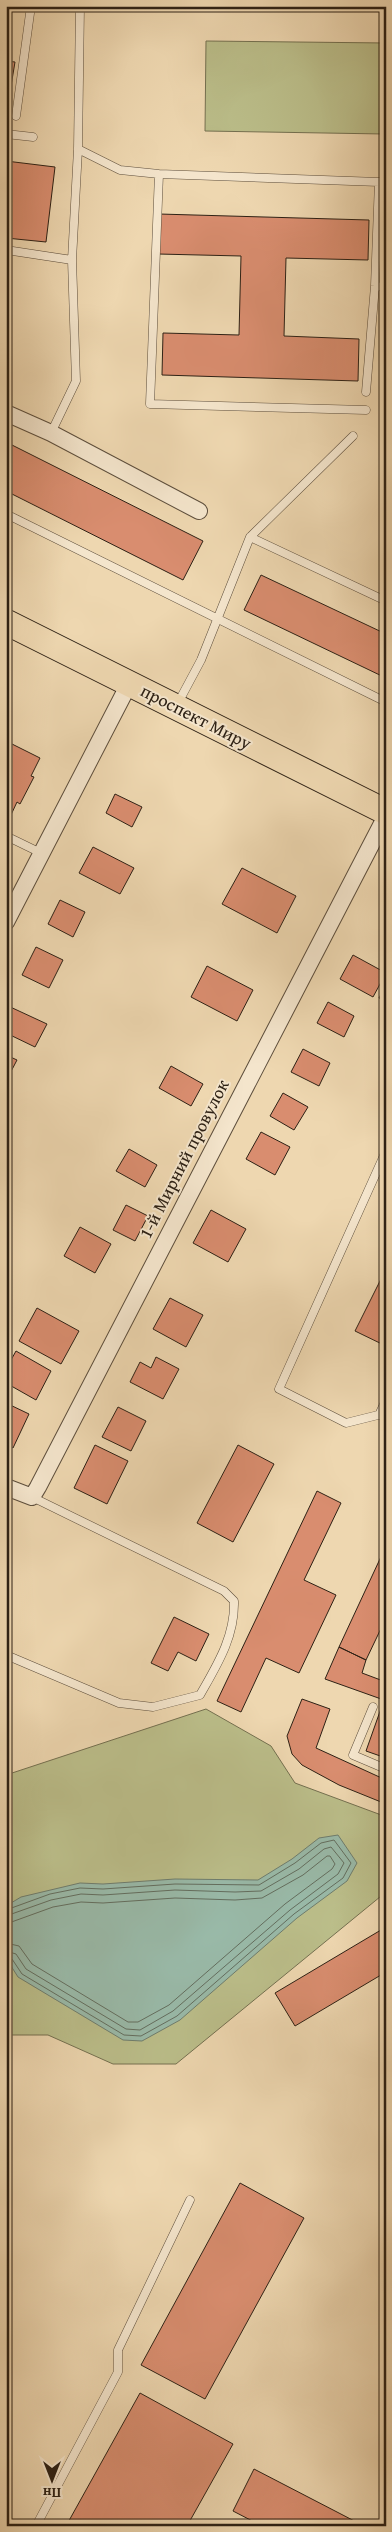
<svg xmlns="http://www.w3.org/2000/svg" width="392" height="2532" viewBox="0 0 392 2532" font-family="'Gentium Book Plus',serif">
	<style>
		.green { fill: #bbbe8a; stroke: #747050 }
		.water { fill: #99baa9; stroke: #6e7d6e }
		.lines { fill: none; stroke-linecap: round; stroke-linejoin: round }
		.shore { stroke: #636e5f; stroke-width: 1 }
		.building { fill: #d98d6f; stroke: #2d2115 }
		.service-casing { stroke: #5d4e3c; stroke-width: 9 }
		.minor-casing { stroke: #5d4e3c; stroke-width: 18 }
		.primary-casing { stroke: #2d2115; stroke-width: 27 }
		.service { stroke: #f4e5cc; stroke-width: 8 }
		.minor { stroke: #f4e5cc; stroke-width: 16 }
		.primary { stroke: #eed7b0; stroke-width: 25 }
		.labels { text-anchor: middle; stroke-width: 4; stroke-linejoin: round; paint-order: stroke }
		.street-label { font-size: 18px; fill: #2d2115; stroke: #f4e5cc }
	</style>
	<rect width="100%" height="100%" fill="#eed7b0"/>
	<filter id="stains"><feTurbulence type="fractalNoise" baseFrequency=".004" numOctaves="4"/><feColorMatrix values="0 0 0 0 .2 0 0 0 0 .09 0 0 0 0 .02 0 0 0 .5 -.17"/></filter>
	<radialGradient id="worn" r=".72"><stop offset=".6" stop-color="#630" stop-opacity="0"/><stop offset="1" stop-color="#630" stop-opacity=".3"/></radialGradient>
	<path class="green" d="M206 41 386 43 384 134 205 131Z
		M206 1709 271 1746 295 1783 384 1816 386 1819V1892L176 2064H113L48 2035H6V1775Z"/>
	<path class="water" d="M338 1835 357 1863 347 1881 297 1918 180 2020 142 2041 123 2040 18 1977 6 1958V1906L21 1897 80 1883 103 1884 175 1879 258 1880 292 1859 319 1838Z"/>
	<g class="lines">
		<path class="shore" d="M6 1910 50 1894 80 1888 103 1889 175 1884 259 1885 295 1863 321 1843 334 1840 351 1863 343 1878 294 1914 177 2016 141 2036 124 2035 22 1974 12 1959 6 1957
			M6 1916 51 1900 81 1894 103 1895 175 1890 235 1892 261 1891 299 1869 324 1849 331 1847 344 1863 338 1874 290 1910 173 2011 140 2030 126 2029 26 1969 16 1954 6 1951
			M6 1924 53 1907 81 1902 103 1903 175 1898 235 1900 262 1898 303 1875 327 1856H330L335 1864 332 1869 285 1904 169 2005 138 2022H128L32 1964 19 1946 6 1943"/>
	</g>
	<path class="building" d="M6 61 15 62 8 104 6 103Z
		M6 161 55 167 46 242 6 238Z
		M159 214 369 220 368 260 286 258 284 336 359 339 358 381 162 375 163 333 239 335 241 256 158 254Z
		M6 442 203 541 183 580 6 491Z
		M384 471H386V513H381Z
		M261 575 386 634V678L244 610Z
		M6 741 40 758 31 776 34 777 20 804 17 802 10 817 6 815Z
		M115 794 142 807 132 827 106 813Z
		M93 847 134 868 120 894 79 873Z
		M242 868 296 896 277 933 222 904Z
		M60 900 85 912 73 937 48 924Z
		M36 947 63 960 49 988 22 975Z
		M353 955 386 973 373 997 340 979Z
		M207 966 253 990 237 1021 191 997Z
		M386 985V1001L379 998Z
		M328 1002 354 1016 344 1037 317 1023Z
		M6 1005 47 1024 35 1047 6 1033Z
		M303 1049 330 1063 319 1086 291 1072Z
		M6 1055 17 1060 6 1081Z
		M171 1066 203 1084 191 1106 159 1088Z
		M283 1093 308 1107 294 1130 270 1116Z
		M261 1132 290 1147 275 1175 246 1159Z
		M129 1149 157 1165 145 1187 116 1171Z
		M126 1205 148 1216 135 1241 113 1230Z
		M211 1210 246 1229 228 1262 193 1243Z
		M80 1227 111 1244 95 1273 64 1256Z
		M386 1269V1346L355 1331Z
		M170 1298 203 1315 186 1347 153 1329Z
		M37 1308 79 1331 61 1364 19 1341Z
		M16 1351 51 1371 36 1400 6 1383V1369Z
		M156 1357 179 1369 163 1399 130 1382 140 1362 151 1368Z
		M6 1403 29 1414 13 1448 6 1444Z
		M118 1407 146 1421 131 1451 102 1437Z
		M95 1445 128 1461 107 1504 74 1488Z
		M238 1445 274 1464 233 1542 197 1523Z
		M317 1491 341 1503 304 1580 336 1595 299 1673 266 1658 241 1712 217 1701Z
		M386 1546V1618L366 1660 339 1647Z
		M174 1617 209 1634 196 1661 178 1652 168 1671 151 1663Z
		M339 1647 366 1660 362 1673 386 1682V1758L366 1751 384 1700 325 1679Z
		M302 1699 330 1709 316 1748 386 1780V1804L339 1785 302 1765 292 1754 287 1736Z
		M386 1927V1972L295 2026 275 1993Z
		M240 2183 304 2218 205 2399 141 2365Z
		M140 2393 233 2444 187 2526H66Z
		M254 2469 364 2526H262L233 2511Z"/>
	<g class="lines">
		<g class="service-casing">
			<path id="service" d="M16 116 31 6
				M6 134 33 137
				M78 149 120 170 159 174 379 182 375 286 366 392
				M159 174 150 404 366 410
				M6 250 72 260
				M375 286 386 287
				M51 433 76 381 72 260 78 149 80 6
				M6 514 386 702
				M250 537 386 601
				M178 703 201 660 250 537 353 436
				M6 836 41 853
				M386 1151 279 1389 346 1423 386 1413
				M379 1415 386 1400
				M6 1655 119 1703 153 1707 200 1695C217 1665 235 1637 234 1601L224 1591 32 1497
				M373 1707 353 1755 386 1769
				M36 2526 118 2372V2350L190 2200"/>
		</g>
		<g class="minor-casing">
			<path id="minor" d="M6 413 51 433 199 511
				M6 922 129 684
				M6 1487 32 1497 38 1487 386 816"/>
		</g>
		<g class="primary-casing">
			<path id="primary" d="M6 622 386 812"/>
		</g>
		<use href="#service" class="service"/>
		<use href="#minor" class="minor"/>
		<use href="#primary" class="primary"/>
	</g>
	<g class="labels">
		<g class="street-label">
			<text transform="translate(196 717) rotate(27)" y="6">проспект Миру</text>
			<text transform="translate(184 1159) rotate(-63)" y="6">1-й Мирний провулок</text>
		</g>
	</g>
	<rect width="392" height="2532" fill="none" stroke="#eed7b0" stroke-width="25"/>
	<rect x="8" y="8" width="377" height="2517" fill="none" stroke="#2d2115" stroke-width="2.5"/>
	<rect x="12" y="12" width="367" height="2507" fill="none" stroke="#2d2115"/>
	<g transform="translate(52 2480) rotate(180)" stroke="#f4e5cc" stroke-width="4" paint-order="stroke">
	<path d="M0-4L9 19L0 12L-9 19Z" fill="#2d2115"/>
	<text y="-8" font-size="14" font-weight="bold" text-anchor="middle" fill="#2d2115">Пн</text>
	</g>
	<rect width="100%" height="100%" filter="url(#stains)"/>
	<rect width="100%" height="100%" fill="url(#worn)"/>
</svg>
